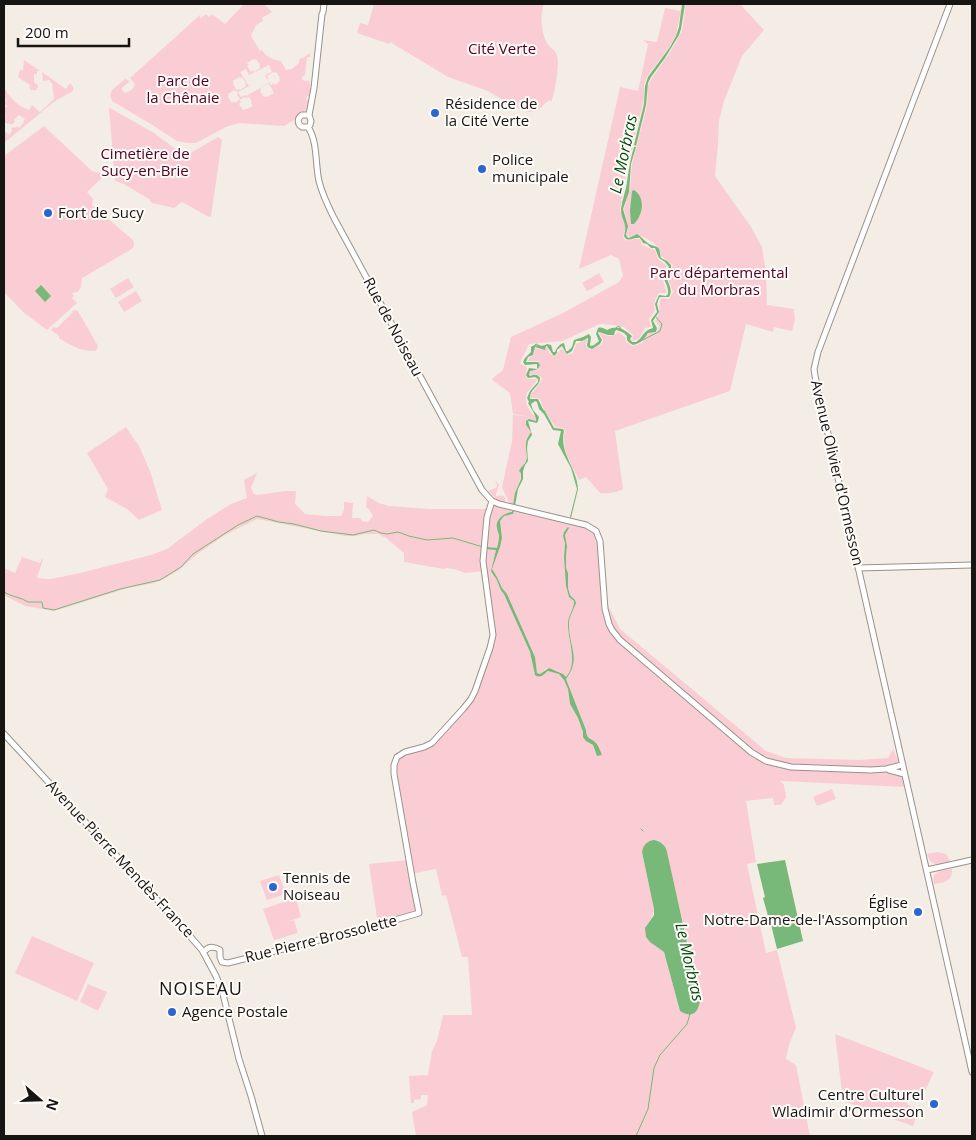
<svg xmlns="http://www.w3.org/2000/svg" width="976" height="1140" viewBox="0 0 976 1140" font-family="'Open Sans',sans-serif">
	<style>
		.green { fill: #facdd5; fill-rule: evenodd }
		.water { fill: #78b878 }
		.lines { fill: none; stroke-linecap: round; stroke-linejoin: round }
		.stream { stroke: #78b878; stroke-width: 1 }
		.secondary-casing { stroke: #989289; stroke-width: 7 }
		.secondary { stroke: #fff; stroke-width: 5 }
		.poi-dot { fill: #2a65d2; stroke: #fefbf8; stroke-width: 2 }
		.labels { text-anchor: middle; stroke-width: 4; stroke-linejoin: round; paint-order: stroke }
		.park-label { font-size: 15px; fill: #520021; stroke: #fefbf8 }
		.poi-label { font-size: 15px; fill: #171512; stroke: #fefbf8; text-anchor: start }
		.street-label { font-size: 15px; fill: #171512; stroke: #fefbf8 }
		.water-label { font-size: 16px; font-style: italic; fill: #044c0f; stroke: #fefbf8 }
		.quarter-label { font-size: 18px; letter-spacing: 1px; fill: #171512; stroke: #fefbf8 }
	</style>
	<rect width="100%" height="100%" fill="#f4ede5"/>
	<path class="green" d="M244 4H264L272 12 262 18 263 21 256 25 251 36 260 51 262 50C266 57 273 60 281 61L286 70 292 69 299 63V59L303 58 310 53V57H307L305 75 302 77V80L307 81 309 80 311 92 310 96H307L306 100H309L306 111 299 115 296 119 284 126 239 123 226 127 196 143H187L177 141 154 126 112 101 110 95 112 90 125 79 130 81 122 88V90L125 93C130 91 133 90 135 84L130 78 200 15V19L206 14 209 17 212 14 225 24ZM253 59 254 60 256 59 260 65 259 66 260 68 254 72 253 70 251 72 247 66 249 65 247 63ZM269 65 272 72 265 75 269 83 246 96 245 95 241 97 238 92 249 86 240 72 246 69 249 75ZM273 72 274 73 276 72 280 78H279L280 81 275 85 274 83 271 85 267 79 269 78 267 76ZM239 77 240 78 242 77 246 83 245 84 246 86 240 90 239 89 237 90 233 84 234 83 233 81ZM266 84 267 85 269 84 274 93 267 97 266 96 264 97 260 91 261 90 260 88ZM234 90 235 91H237L238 94 237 95 240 99 235 103 234 101 232 103 228 97 229 96 228 94ZM245 97 246 98 249 97 252 102 251 103 253 106 247 109H246L243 110 239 104 241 102 240 100Z
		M374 4H544C540 14 541 33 547 43 549 47 555 50 557 55 560 64 555 94 551 102L549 100 537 111 528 112 517 108 488 91 448 77 390 42 389 44 357 33 360 23 368 25Z
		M686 4H740L764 30 742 56 724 101 719 121 718 145 715 176 751 227 762 247 766 273 767 305 794 309 795 320 792 331 774 327 773 332 746 324 730 391 615 431 623 489C617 493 607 494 600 493L586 477 579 480C571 463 561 450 565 431L563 428 555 427C550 418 543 409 540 399L537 398H530C531 390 540 387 542 378L536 374 530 375 529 374 531 371 538 370 540 365 538 361H528L529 358 534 355 535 348 545 350 547 346 549 352 554 357 562 348 567 355 573 353 576 344 587 339 586 346 590 350 602 344 603 340 599 333 608 336 614 335 618 332 625 337 626 342 633 346 642 343 649 333H657L659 326 655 321C661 314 658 306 661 298L669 299 673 292 667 276 673 265 661 256C660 253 660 250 658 248 654 242 643 236 636 234L630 237 627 236 628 226 624 209 630 188 632 164 647 105 648 85 654 75 669 54 682 31Z
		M665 8 681 11 676 35 670 46 647 77 644 85V99L633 144H632L631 146 633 147 627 168 620 210 625 224V230L623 236 625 240C631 241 634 238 640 239L642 245 655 250 658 259 667 266C661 278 663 281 667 293H659C655 299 653 304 655 311L649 319 651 327 645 328 639 339 632 341 633 335 624 327 614 325 600 324 562 341 529 344 520 363 527 367 526 377 528 379H537C535 385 530 388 527 393 523 403 530 412 537 418V421L529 419 526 425 531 432 526 442V461C521 467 522 473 520 480 517 489 514 496 513 505H510L502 487 512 441 513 415 526 416 513 414 510 393 492 380C495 375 499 374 503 370L511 337 563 313 619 282 623 276 619 259 611 255 579 269 620 87 638 91 648 44 643 40 657 42Z
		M24 60 40 71H37V74H34V83L37 84 38 87 36 90H31L29 88 30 85 18 77 20 70H23Z
		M42 72 66 89 70 83 73 87V91L55 101 4 143V133L6 132 9 135 12 131 11 129 13 127 15 128 17 126 19 128 24 122 23 121 25 119 19 115 14 120 15 122 11 125 9 123 8 124 4 122V119L6 116 4 115V106L6 107 7 106 4 103 6 100 5 98 4 99V88C10 97 17 106 29 110L32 105 40 112 54 99 52 83 50 82V80L43 81Z
		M109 108H110L154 133 185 156 218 137 222 140 211 217 207 216 182 202 174 208 152 203 149 199 122 183 115 181Z
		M44 126 92 171 103 174V177L87 192 93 199 92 205 133 240 134 243V247L130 250 82 278 81 287 78 292 72 293 74 296 72 298 77 303 47 330 23 312 4 292V156Z
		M599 273 604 282 587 291 582 283Z
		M128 278 134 287 116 298 110 289Z
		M136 291 142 301 124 312 118 302Z
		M75 310 78 311 98 346 96 351C82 352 70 345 59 338V336L51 330 53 327 57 328 73 312 72 311Z
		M126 427 139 446 150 471 162 510 139 520 127 509 105 497 108 489 87 453Z
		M257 473 251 488 254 494H256L257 495 285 491H296L295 504 305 514 325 516H341L344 510V502L353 503 352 518H360L362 521 368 522 373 516 368 508H366L367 496 379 503 389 506 429 509H489L492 501 579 523 596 531 605 605H608L620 629 766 751 786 758 859 760 888 758 893 749 904 774 907 787 780 781 784 785 786 797 781 805H774L773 798 746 801 756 862 747 864 766 953 777 950 796 1028 789 1045 786 1059 796 1065 810 1136H416L412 1112 427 1105 428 1095H421V1099L414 1100V1103H411L409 1076 428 1075 432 1051 437 1041 443 1015H472L468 957H462L446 895 442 896 436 869 411 874 419 913 378 925 369 864 409 860 394 774 397 757 432 743 471 699 492 642 484 571 465 573 457 570 447 568 444 569 404 562V553L386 538 378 534H365L356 536H346L324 532 257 519 225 535 196 555 179 570 164 579 154 583 128 588 54 611 25 606 4 595V568L15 573 22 557 40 563 42 559H43L37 578 50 579 76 574 151 555 167 549 207 519 231 504 247 498 244 480ZM514 511 513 514 504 516 500 521 502 538 500 547 492 569 497 577 502 588 507 594 535 657 537 673 540 674 547 668 560 672 566 677C579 663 567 640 568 622 569 615 573 610 574 603V601L569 597 566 586 564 553 565 543 563 536 564 532 569 528 565 535 567 546 566 556V569L568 573V588L570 595 575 600 576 603C574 609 570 615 569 622 568 644 582 660 566 679L586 730C587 741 591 737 596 743 599 746 600 751 601 755H597L593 745 587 741 583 736V732L578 718 570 704 568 689 564 680 559 674 548 671 544 675H535L530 652 504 593 499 588 496 577 492 575 491 571 496 550 487 547 497 548 499 540 498 520 506 513ZM655 840H657L664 845 685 930 700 1001 699 1006 680 1011 664 952 646 937C644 921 653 922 654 909L642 852C643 845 648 842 655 840Z
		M495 480 499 485 496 494V496C503 495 507 495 505 504L498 501 488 491 496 488 497 485Z
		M832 789 836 799 817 806 813 797Z
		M937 852 946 854 951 862C939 864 931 868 927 854Z
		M952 869C953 881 944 883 934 884 931 870 941 871 952 869Z
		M279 875 286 894 267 900 260 881Z
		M296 898 301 917 283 923 294 920 298 933 274 940 263 909Z
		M32 936 94 963 77 1001 15 973Z
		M88 984 107 992 98 1011 80 1002Z
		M835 1034 934 1072 924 1093 914 1089 907 1093 905 1098 908 1105 919 1109 913 1126 843 1101Z"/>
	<path class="water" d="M682 4H685L681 29 679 35 665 58 651 77 648 83 646 105 636 146 634 145 644 104 645 86 648 77 670 47 676 36 679 27Z
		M634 147H636L631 164 629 192 623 209 628 226 626 235 628 238 631 237 637 234C642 237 645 242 651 245 654 246 657 246 659 249 660 251 660 255 661 258L667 261 671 265V270L666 277C669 284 673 291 669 297H660L659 298 657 304 659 312 653 321 657 328 656 332 648 333C644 340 641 343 633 345 629 343 626 341 627 336L624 333 617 330 615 331 614 335H608L599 332 598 333 602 340 600 344 592 349 589 348 587 346 588 339V338L582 341H576L572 351 567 354 566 353 562 346 557 350V353L554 356 553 355 547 346H546L545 350 535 347 533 355 528 357 526 362H538L540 365C538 370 536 370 530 371L529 375 530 376C535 374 537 374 540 378 540 387 529 389 530 399H538L543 409 545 411 554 428 563 429 564 431C559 454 577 467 578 489L571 518 570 517 577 489 571 468 558 444 561 431 553 430 544 414 539 409 537 402 535 401 531 404 533 410 539 417 538 421 537 423 528 421 532 435 528 441 527 448 528 461 525 465 523 471V479L518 489 515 506 513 505 515 493 521 479V473L519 471C521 467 525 464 526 461 528 457 525 448 526 444 526 439 529 436 531 432L526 425V421L529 419 536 421C537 417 531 408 528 403L529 402 527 398 530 391 538 382V379L535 377 528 378 526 375 529 368 537 369V364L525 365 523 362 525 358 531 352V347C537 343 542 348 547 344L551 345 553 352H555C557 348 559 344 564 343L566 351H568L572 347 574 340 583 337 589 334 591 337 590 345 591 346 594 345 599 341 596 334 598 328C602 327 603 328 607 330 618 325 622 328 632 336L630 339 632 342H636C644 337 642 331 653 328L651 320 657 312 655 304 659 295 666 296 668 294C669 280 658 281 669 267L665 262 659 258 655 248H651L647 244 643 243 640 238C635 237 631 241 626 239L624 236C628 222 621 221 621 209 622 200 626 191 627 182 629 169 630 160 634 147Z
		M634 190C646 198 643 215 634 224H631L630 210 632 191Z
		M41 285 51 296 45 302 35 291Z
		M512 511H514L513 514 504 516 500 521 502 538 500 547 492 569 497 577 502 588 507 594 535 657 537 673 540 674 549 668 563 674 566 677C579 663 567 639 568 622 569 615 573 610 574 603V601L569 597 566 586 564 557 565 543 563 536 564 532 568 527 569 528 565 535 567 546 566 556V568L568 573V588L570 595 575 600 576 603C574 609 570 615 569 622 568 645 582 659 566 679L586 730C587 741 591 737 596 743 599 746 600 751 602 755L597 756 593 745 586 741 583 737V732L578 718 570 704 568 689 564 680 559 674 548 671C544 674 541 679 535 675L530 652 504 594C498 588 499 582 495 577 493 575 492 573 491 571L496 550 486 549 487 547 497 548C498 544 499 540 499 536 499 533 497 531 497 528 495 520 504 513 512 512Z
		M654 840C661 841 666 846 667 852L700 1001C698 1014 691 1018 680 1011L664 952 650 942 646 937 645 928 654 915V909L642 852C643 845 647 841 654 840Z
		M785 860 803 941 777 949 769 916H768L763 898 765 897 757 864Z"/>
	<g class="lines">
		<path class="stream" d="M616 328 618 326 620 327 621 330
			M643 340 660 331 662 324 656 317
			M534 346 536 344 540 346
			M4 592C11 597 21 597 28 602H42L43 608 54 610 120 589 160 580 181 567 193 554 238 525 257 516 279 522 294 524 321 531 353 535 374 530 381 533 387 534 398 532 409 536 427 540 453 538 483 547
			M641 829 643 831
			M636 1136 648 1109 654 1068 660 1055 687 1024 690 1014"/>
		<g class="secondary-casing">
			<path id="secondary" d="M950 4 818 352 814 369 815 376 972 1072
				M309 115 314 88 322 14 323 12 324 4
				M308 127C318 142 315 164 319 181 322 194 328 206 334 218L482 490 492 501 499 504 586 525 596 531 600 541 605 609 609 624 612 630 620 640 751 752 766 761 791 767 871 770 886 769 902 765
				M308 127H302C297 124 297 118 302 115H309
				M308 127 310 125 311 121 309 115
				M858 568 972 565
				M4 734 174 918 202 950 216 976 223 994 239 1059 251 1096 262 1136
				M889 770 904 774
				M927 870 972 860
				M206 950C209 946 216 947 220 950V957L222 962
				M222 962 228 963 378 925 419 913 413 883 394 774V765L397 757 405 752 424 747 432 743 463 709 471 699 475 691 490 648 493 635 483 561 487 517 492 501"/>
		</g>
		<use href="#secondary" class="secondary"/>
	</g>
	<g class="poi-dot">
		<circle cx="435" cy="113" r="5"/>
		<circle cx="482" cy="169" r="5"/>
		<circle cx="48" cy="213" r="5"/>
		<circle cx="273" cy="887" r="5"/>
		<circle cx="918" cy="912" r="5"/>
		<circle cx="172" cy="1012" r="5"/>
		<circle cx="934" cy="1104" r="5"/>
	</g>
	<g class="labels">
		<g class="park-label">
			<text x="502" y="54">Cité Verte</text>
			<text x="183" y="86">Parc de<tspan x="183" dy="17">la Chênaie</tspan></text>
			<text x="145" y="159">Cimetière de<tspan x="145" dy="17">Sucy-en-Brie</tspan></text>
			<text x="719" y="278">Parc départemental<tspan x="719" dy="17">du Morbras</tspan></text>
		</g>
		<g class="poi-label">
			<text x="445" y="109">Résidence de<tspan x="445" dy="17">la Cité Verte</tspan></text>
			<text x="492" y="165">Police<tspan x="492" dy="17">municipale</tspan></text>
			<text x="58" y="218">Fort de Sucy</text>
			<text x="283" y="883">Tennis de<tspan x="283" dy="17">Noiseau</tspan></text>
			<text x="908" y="908" text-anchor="end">Église<tspan x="908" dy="17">Notre-Dame-de-l'Assomption</tspan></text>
			<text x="182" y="1017">Agence Postale</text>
			<text x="924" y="1100" text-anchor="end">Centre Culturel<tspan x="924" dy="17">Wladimir d'Ormesson</tspan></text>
		</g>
		<g class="street-label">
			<text transform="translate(393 327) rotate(62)" y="5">Rue de Noiseau</text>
			<text transform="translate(837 473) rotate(77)" y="5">Avenue Olivier d'Ormesson</text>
			<text transform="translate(120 859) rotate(47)" y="5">Avenue Pierre Mendès France</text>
			<text transform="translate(321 939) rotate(-14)" y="5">Rue Pierre Brossolette</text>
		</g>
		<g class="water-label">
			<text transform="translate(623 154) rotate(-78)" y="6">Le Morbras</text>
			<text transform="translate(690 962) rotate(77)" y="6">Le Morbras</text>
		</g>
		<g class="quarter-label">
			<text x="201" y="995">NOISEAU</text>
		</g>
	</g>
	<rect width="976" height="1140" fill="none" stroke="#171512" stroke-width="10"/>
	<g transform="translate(40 1100) rotate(110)" stroke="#fefbf8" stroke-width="4" paint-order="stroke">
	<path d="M0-4L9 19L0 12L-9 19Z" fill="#171512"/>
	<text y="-8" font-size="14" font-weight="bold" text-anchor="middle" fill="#171512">N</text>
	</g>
	<path d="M18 38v8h111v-8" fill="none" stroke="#171512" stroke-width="2.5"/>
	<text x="25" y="38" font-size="15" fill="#171512" stroke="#fefbf8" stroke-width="4" paint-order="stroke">200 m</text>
</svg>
